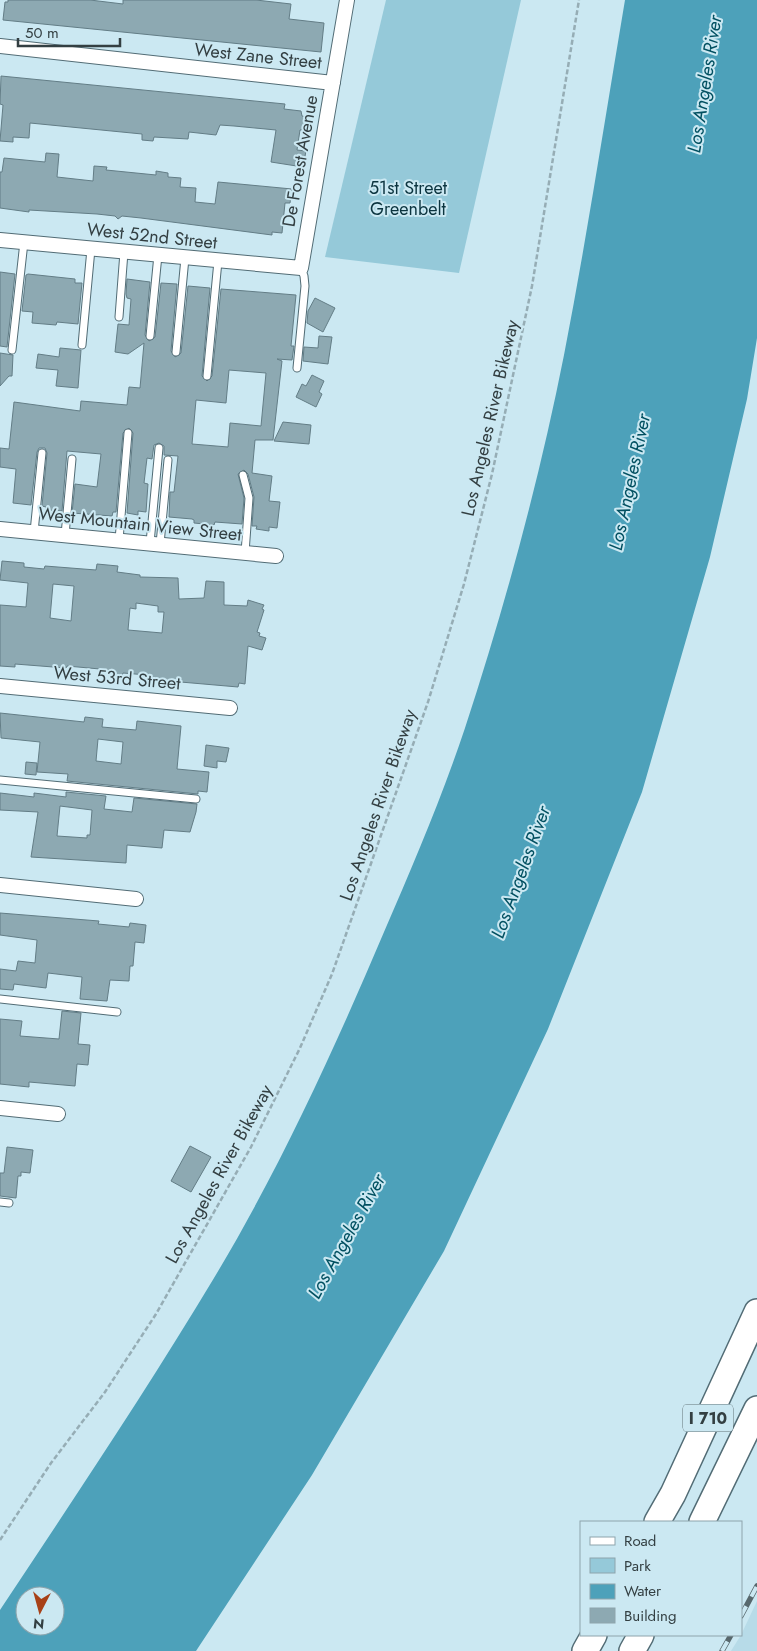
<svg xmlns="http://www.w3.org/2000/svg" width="757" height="1651" viewBox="0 0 757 1651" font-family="Jost,sans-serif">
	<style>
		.built { fill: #b7dbe8 }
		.green { fill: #95c9d9 }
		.water { fill: #4da1ba; fill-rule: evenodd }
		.building { fill: #8da9b2; stroke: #637d86; fill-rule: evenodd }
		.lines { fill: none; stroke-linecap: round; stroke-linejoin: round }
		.lane-casing { stroke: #526c75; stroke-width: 9 }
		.street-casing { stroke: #526c75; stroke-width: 16 }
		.highway-casing { stroke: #526c75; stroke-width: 28 }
		.path { stroke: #96adb5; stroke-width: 2.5; stroke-dasharray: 5 2.5; stroke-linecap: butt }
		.lane { stroke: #fff; stroke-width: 7 }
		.street { stroke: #fff; stroke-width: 14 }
		.highway { stroke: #fff; stroke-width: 25 }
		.rail-casing { stroke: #58686d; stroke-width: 5.5 }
		.rail { stroke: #cbe8f2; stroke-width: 4; stroke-dasharray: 11; stroke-linecap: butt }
		.labels { text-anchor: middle; stroke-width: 4; stroke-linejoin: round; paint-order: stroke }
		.shield { fill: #cbe8f2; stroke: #617277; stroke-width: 1 }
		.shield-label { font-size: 16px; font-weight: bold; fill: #333f42 }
		.street-label { font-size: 18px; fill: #333f42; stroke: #cbe8f2 }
		.park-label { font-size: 18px; fill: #0b343f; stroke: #cbe8f2 }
		.water-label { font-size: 19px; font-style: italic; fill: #025061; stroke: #cbe8f2 }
	</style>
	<rect width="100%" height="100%" fill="#cbe8f2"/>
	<path class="built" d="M757 1601V1651H731L741 1635Z"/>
	<path class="green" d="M386 0H521L459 273 325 257Z"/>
	<path class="water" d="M625 0H757V338L747 399 710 557 642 792 548 1029 444 1251 312 1475 196 1651H0V1610C73 1500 146 1391 214 1278 280 1168 334 1050 384 932 413 865 442 797 465 728 505 606 539 481 564 355 587 237 605 118 625 0ZM25 1596H55V1626H25Z"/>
	<path class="building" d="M8 0H90L123 4V0H256L291 4 289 19 324 23 321 52 3 20 5 2H8Z
		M1 76 285 104 284 109 301 111 302 116 306 117 304 130H300L297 150 306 151 303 167 271 162 276 130 234 126 220 125 216 135 189 132 188 139 154 137 153 141 142 140V134L30 123 29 138 13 137V142L0 141 3 105 0 104Z
		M46 153 59 154 57 177 93 181 94 166 107 167 106 170 156 175V171L168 173V177L181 178 180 187 196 188 195 202 215 204 218 182 292 189 290 203H285L282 233 272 232V235L141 218 122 216 118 219 115 216 97 214 29 210V212L0 208V172H2L4 158 45 162Z
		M0 272 15 274 7 347 0 346Z
		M28 274 75 279V283H82L78 324 57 322 56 325 32 323 33 312 22 311 26 275Z
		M127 279 150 282 145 335 149 341 155 337 161 283 177 284 171 351 175 357 181 353 188 286 210 288 202 376 207 381 212 376 221 289 296 295 291 346H294L292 360 277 359 282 361 273 440H255L252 473 272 476 269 501 280 502 277 528 269 527V531L256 529 257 526H252L254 497 248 474 244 470 238 474 244 498 242 524 215 522 214 525 194 523V520L192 519 169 517 170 492H174L178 456 164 455V446L159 443 154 445 152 459 147 458 144 483 148 484 146 512 138 511V515L127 513 133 433 129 428 123 433 116 512H113L112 516 72 513 75 484 97 487 101 454 67 451 62 511 46 510V507L42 506 47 453 45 448H39L37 452 31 505 13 503 16 469 0 467V448L9 449 14 402 80 411 81 401 127 405 129 387 140 388 144 343 128 354 115 352 118 324 129 325 131 299 127 298 126 294ZM229 370 266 373 261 426 230 423 228 447 192 444 196 400 226 403Z
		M315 298 335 308 323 332 307 323 308 311Z
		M319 336 332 337 328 364 303 361 304 347 318 348Z
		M60 348 81 350 78 388 56 386 58 370 36 368 38 354 59 357Z
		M0 353 13 355 12 376H9L0 386Z
		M312 375 324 381 319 392 322 394 316 407 296 397 302 384 306 386Z
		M283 422 311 425 309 444 274 441Z
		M2 561 24 563V567L44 569 45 566 96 570 97 564 118 566 117 572 140 575V577L178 578 179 599 204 598 206 581 224 582V605L247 606 248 600 264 605 262 609 264 610 257 632 260 633 259 636 266 638 262 650 248 646 245 684 239 683 238 687 146 679 147 675 123 673 122 676 111 675V670L67 666 66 668 15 664V667L0 666V605L26 607 28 583 0 580ZM53 584 74 586 71 621 50 618ZM136 603 158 606V612H164L162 633 128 630 130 608 136 609Z
		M0 713 84 722 85 717 103 719 102 727 136 730 137 721 181 726 177 769 209 772 207 792 198 791V794L67 781 68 774 37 772 40 742 1 738ZM98 739 123 742 121 764 96 761Z
		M206 745 229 748 226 762 217 761V768L204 766Z
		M26 762 37 763 36 775 25 774Z
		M66 792 106 796 104 809 132 812 134 798 197 804 196 812 190 832 164 830 162 848 127 845 126 863 31 857 38 812 0 810V793L34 797V793L66 797ZM60 806 92 810 90 835H87V838L57 836Z
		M0 913 99 921 98 924 129 927 130 923 146 925 144 943 135 942 133 966H130L129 981 110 980 107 1001 80 999 82 977 48 973 46 988 14 984 13 990 0 989V969L16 971 18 961 35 963 37 940 0 935Z
		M62 1011 81 1013 78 1044 90 1045 88 1065 77 1064 75 1086 29 1082V1087L0 1084V1019L22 1021 20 1036 59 1039Z
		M190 1146 211 1157 191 1192 171 1181Z
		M7 1147 33 1150 30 1173 21 1172V1176H18L16 1198 0 1196V1173H4Z"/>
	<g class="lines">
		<g class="lane-casing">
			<path id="lane" d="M119 317 124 252
				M150 336 158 255
				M82 345 91 249
				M12 350 24 242
				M176 352 185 258
				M297 368 305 286 304 276 301 268
				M207 376 218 261
				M243 475 249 498 245 553
				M34 532 42 453
				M65 535 72 459
				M119 540 128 433
				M150 543 159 448
				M160 544 168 460
				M0 780 196 799
				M0 999 117 1012
				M0 1202 9 1203"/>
		</g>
		<g class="street-casing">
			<path id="street" d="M0 46 333 83
				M0 240 301 268 347 0
				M0 529 276 556
				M0 686 230 708
				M0 885 136 899
				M0 1108 58 1114"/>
		</g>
		<g class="highway-casing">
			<path id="highway" d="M657 1522 673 1494 757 1312
				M702 1522 757 1409
				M585 1651 594 1635
				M632 1651 641 1635"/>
		</g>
		<path class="path" d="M0 1540 51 1463 105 1392 156 1314 251 1147 300 1048 332 974 428 702 464 584 492 474 532 286 579 0"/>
		<use href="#lane" class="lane"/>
		<use href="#street" class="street"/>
		<use href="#highway" class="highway"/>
		<g class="rail-casing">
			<path id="rail" d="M741 1616 757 1586
				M722 1651 731 1635"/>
		</g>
		<use href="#rail" class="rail"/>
	</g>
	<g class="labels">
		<rect class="shield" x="683" y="1404.5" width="50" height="27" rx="4"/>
		<g class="shield-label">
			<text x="708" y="1424">I 710</text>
		</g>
		<g class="street-label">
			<text transform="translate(258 56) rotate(6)" y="6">West Zane Street</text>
			<text transform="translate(300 161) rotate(-80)" y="6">De Forest Avenue</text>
			<text transform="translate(152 236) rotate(6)" y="6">West 52nd Street</text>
			<text transform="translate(490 418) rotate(-77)" y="6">Los Angeles River Bikeway</text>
			<text transform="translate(140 524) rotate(6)" y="6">West Mountain View Street</text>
			<text transform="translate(117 678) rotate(5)" y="6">West 53rd Street</text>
			<text transform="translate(378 805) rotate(-71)" y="6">Los Angeles River Bikeway</text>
			<text transform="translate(219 1174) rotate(-61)" y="6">Los Angeles River Bikeway</text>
		</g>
		<g class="park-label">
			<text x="408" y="194">51st Street<tspan x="408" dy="21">Greenbelt</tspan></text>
		</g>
		<g class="water-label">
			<text transform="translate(704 84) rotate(-81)" y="7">Los Angeles River</text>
			<text transform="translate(629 482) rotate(-78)" y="7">Los Angeles River</text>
			<text transform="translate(520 872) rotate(-70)" y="7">Los Angeles River</text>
			<text transform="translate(346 1236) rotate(-61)" y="7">Los Angeles River</text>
		</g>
	</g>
	<rect x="580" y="1521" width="162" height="115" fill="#cbe8f2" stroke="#8ea4ac"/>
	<rect x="590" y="1537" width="25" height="8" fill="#ffffff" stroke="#8ea4ac"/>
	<text x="624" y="1546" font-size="15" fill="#333f42">Road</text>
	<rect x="590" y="1558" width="25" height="15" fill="#95c9d9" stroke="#8ea4ac"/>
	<text x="624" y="1571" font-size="15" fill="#333f42">Park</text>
	<rect x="590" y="1584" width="25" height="15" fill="#4da1ba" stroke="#8ea4ac"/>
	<text x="624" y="1596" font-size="15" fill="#333f42">Water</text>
	<rect x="590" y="1608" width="25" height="15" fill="#8da9b2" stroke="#8ea4ac"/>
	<text x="624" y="1621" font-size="15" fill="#333f42">Building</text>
	<g transform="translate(40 1611) rotate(186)"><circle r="24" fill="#cbe8f2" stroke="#8ea4ac"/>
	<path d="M0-4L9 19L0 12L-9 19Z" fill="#a74118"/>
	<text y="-8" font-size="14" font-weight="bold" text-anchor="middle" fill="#333f42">N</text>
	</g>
	<path d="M18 38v8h102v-8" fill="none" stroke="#333f42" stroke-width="2.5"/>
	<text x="25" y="38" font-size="15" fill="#333f42" stroke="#cbe8f2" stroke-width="4" paint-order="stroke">50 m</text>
</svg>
